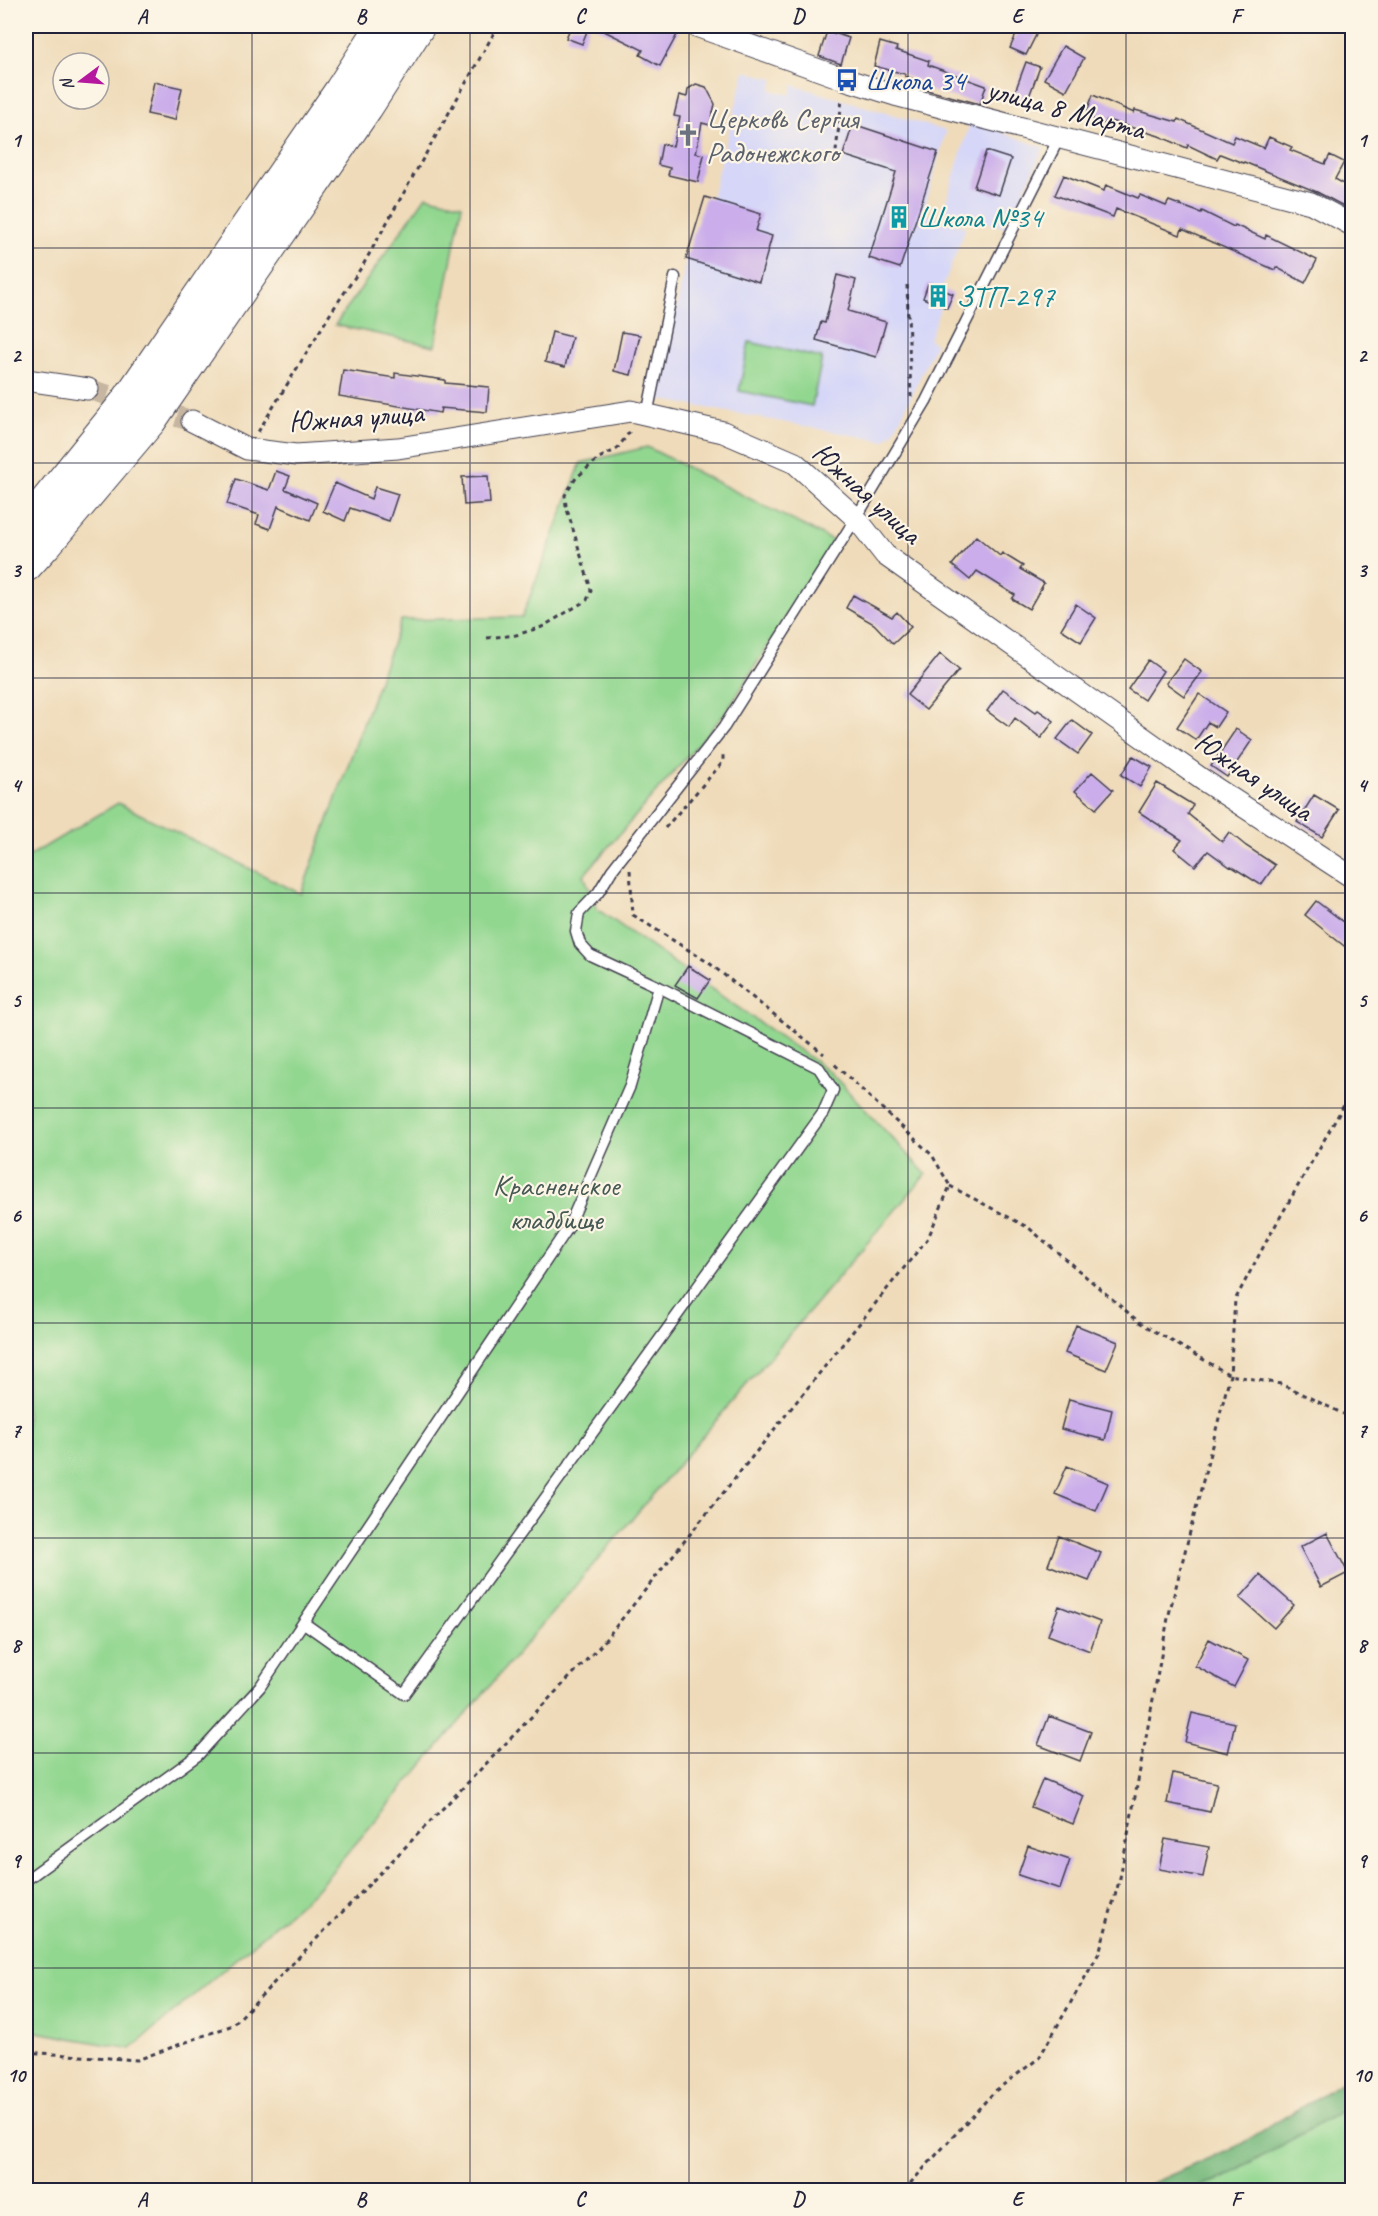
<svg xmlns="http://www.w3.org/2000/svg" width="1378" height="2216" viewBox="0 0 1378 2216" font-family="Caveat,sans-serif">
	<style>
		.built { fill: #d6d7f8 }
		.green { fill: #92d790; stroke: #5a7c66; stroke-width: 1.5 }
		.forest { fill: #75b87a; stroke: #4c6d5a; stroke-width: 1.5 }
		.building { fill: #caadea }
		.lines { fill: none; stroke-linecap: round; stroke-linejoin: round }
		.minor-tunnel { stroke: #c6b6a1; stroke-width: 21; stroke-dasharray: 21 10; stroke-linecap: butt }
		.service-casing { stroke: #413e4e; stroke-width: 13 }
		.minor-casing { stroke: #413e4e; stroke-width: 23 }
		.primary-casing { stroke: #413e4e; stroke-width: 35 }
		.path { stroke: #413e4e; stroke-width: 3; stroke-dasharray: 4.5 4.5; stroke-linecap: butt }
		.service { stroke: #fff; stroke-width: 10 }
		.minor { stroke: #fff; stroke-width: 21 }
		.primary { stroke: #fff; stroke-width: 33 }
		.grid { fill: none; stroke: #22223b; stroke-width: 1.5; stroke-opacity: 0.55 }
		.labels { text-anchor: middle; stroke-width: 4.5; stroke-linejoin: round; paint-order: stroke }
		.transit-label { font-size: 30px; fill: #164399; stroke: #fcf5e5; text-anchor: start }
		.street-label { font-size: 30px; fill: #22223b; stroke: #fcf5e5 }
		.worship-label { font-size: 30px; fill: #5b616d; stroke: #fcf5e5; text-anchor: start }
		.culture-label { font-size: 30px; fill: #0d838f; stroke: #fcf5e5; text-anchor: start }
		.park-label { font-size: 30px; fill: #445854; stroke: #fcf5e5 }
		.neatline { fill: none; stroke: #22223b; stroke-width: 2 }
		.grid-label { font-size: 20px; text-anchor: middle; font-weight: bold; fill: #22223b }
	</style>
	<rect width="100%" height="100%" fill="#fcf5e5"/>
	<filter id="ink" filterUnits="userSpaceOnUse"><feTurbulence type="fractalNoise" baseFrequency=".0167" numOctaves="2"/><feDisplacementMap in="SourceGraphic" scale="12" xChannelSelector="R" yChannelSelector="G"/><feConvolveMatrix kernelMatrix="1 2 1 2 8 2 1 2 1" color-interpolation-filters="sRGB"/></filter>
	<filter id="wash" filterUnits="userSpaceOnUse"><feTurbulence type="fractalNoise" baseFrequency=".008" numOctaves="4" result="noise"/><feDisplacementMap in="SourceGraphic" scale="24" xChannelSelector="R" yChannelSelector="G"/><feGaussianBlur stdDeviation="1.35" result="paint"/><feColorMatrix in="noise" values="0 0 0 0 0 0 0 0 0 0 0 0 0 0 0 0 0 1.4 0 .05"/><feComposite in="paint" operator="in"/></filter>
	<g filter="url(#wash)">
		<rect width="100%" height="100%" fill="#efdbba"/>
		<path class="built" d="M745 71 774 79 771 90 790 95 793 85 946 131 923 213 966 227 942 289 953 294 947 308 941 306 929 340 936 343 911 397 893 433 884 441 659 399 686 259 705 197 711 198Z
			M971 120 1044 148 1007 228 943 211Z"/>
		<path class="green" d="M426 196 462 205 435 346 335 325Z
			M749 342 822 358 812 406 739 391Z
			M647 447 834 541 727 711 584 875 597 909 829 1071 926 1174 317 1889 131 2049 26 2030V858L118 803 301 894 401 620 522 617 581 463Z
			M1352 2105V2190H1189L1224 2178Z"/>
		<path class="forest" d="M1352 2076V2105L1224 2178 1189 2190H1137L1241 2144Z"/>
		<g id="blocks">
			<path class="building" d="M571 26H589L582 44 566 38Z
				M594 26H669L679 31 660 66 640 55 643 50Z
				M1020 26H1027L1038 31 1026 55 1010 48Z
				M827 31 849 38 841 64 819 56Z
				M880 42 897 47 896 50 929 61 928 65 986 86 980 104 927 90 929 85 905 76V74L874 66Z
				M1063 46 1084 58 1066 91 1044 79Z
				M1026 62 1040 67 1027 102 1013 97Z
				M154 82 182 88 175 120 147 114Z
				M696 84 706 87 715 104 710 125 702 123 696 153 704 155 698 182 668 175 670 168 658 165 662 144 673 146 680 117 674 116 679 95 687 97 688 89Z
				M1093 95 1134 113 1135 110 1177 122 1178 119 1232 143 1235 136 1264 148 1269 137 1292 147 1290 150 1325 164 1330 155 1344 162 1335 179 1353 189V211L1317 192 1244 162 1243 163 1220 154 1217 159 1188 145 1187 148 1159 136 1107 120 1105 124 1085 116Z
				M853 124 938 152 900 268 869 258 896 172 843 155Z
				M986 151 1011 159 999 195 974 187Z
				M1064 175 1104 191 1106 185 1138 198 1140 195 1166 206 1169 201 1201 213 1202 211 1234 227 1235 225 1265 239 1266 235 1317 260 1305 283 1276 267 1275 270 1182 229 1180 235 1116 209 1113 217 1055 195Z
				M705 197 761 214 756 231 772 236 759 282 686 259Z
				M837 275 856 280 848 311 886 322 876 357 816 340 821 322 825 323Z
				M928 284 953 294 947 308 923 298Z
				M552 332 572 337 565 367 545 362Z
				M622 332 640 335 631 375 614 371Z
				M343 370 395 378V373L445 380V383L489 387 487 412 441 408 440 413 339 396Z
				M276 471 290 476 285 489 317 503 310 520 278 506 270 529 256 524 259 515 227 504 236 479 269 490Z
				M488 476 490 503 464 505 462 477Z
				M335 483 371 499 375 487 398 494 389 521 350 508 345 521 323 511Z
				M976 536 1000 556 1002 553 1023 566 1020 569 1044 583 1029 609 1012 599 1015 595 977 571 970 580 952 565Z
				M853 595 892 617 897 612 911 627 893 644 874 624 846 608Z
				M1076 604 1096 618 1081 642 1061 629Z
				M940 654 959 670 926 710 907 695Z
				M1184 659 1202 672 1184 696 1166 683Z
				M1148 660 1163 671 1144 700 1128 689Z
				M1003 689 1036 712 1038 710 1054 721 1041 738 1015 718 1009 727 987 711Z
				M1199 694 1226 712 1216 727 1208 722 1196 740 1177 727Z
				M1072 720 1092 735 1078 754 1057 739Z
				M1236 729 1252 740 1227 777 1211 766Z
				M1133 756 1152 767 1140 787 1121 775Z
				M1092 772 1113 790 1096 809 1075 791Z
				M1157 783 1193 805 1188 814 1222 842 1229 832 1246 846 1275 865 1261 885 1231 866 1230 867 1208 851 1195 866 1174 849 1182 840 1139 812Z
				M1314 795 1339 810 1322 837 1297 822Z
				M1316 901 1353 929V953L1305 915Z
				M688 966 710 980 698 998 675 985Z
				M1076 1325 1118 1342 1106 1370 1065 1353Z
				M1069 1399 1112 1410 1105 1440 1061 1429Z
				M1067 1466 1108 1483 1096 1511 1055 1494Z
				M1327 1533 1348 1573 1321 1587 1300 1547Z
				M1059 1536 1101 1553 1089 1581 1048 1565Z
				M1260 1575 1294 1605 1274 1628 1240 1598Z
				M1059 1606 1100 1622 1090 1651 1048 1635Z
				M1209 1639 1248 1660 1234 1687 1195 1666Z
				M1192 1713 1235 1723 1228 1753 1185 1742Z
				M1049 1716 1091 1732 1080 1761 1038 1745Z
				M1173 1773 1217 1783 1210 1812 1167 1803Z
				M1043 1779 1084 1796 1073 1824 1031 1807Z
				M1165 1839 1209 1847 1203 1877 1159 1869Z
				M1028 1846 1070 1860 1060 1889 1018 1875Z"/>
		</g>
	</g>
	<g filter="url(#ink)">
		<use href="#blocks" fill-opacity="0" stroke="#413e4e" stroke-width="1.5"/>
		<g class="lines">
			<path class="minor-tunnel" d="M88 389 192 421"/>
			<g class="service-casing">
				<path id="service" d="M647 415 675 277
					M304 1623 404 1694 823 1113 833 1090 819 1068 659 987
					M26 1880 198 1755 260 1687 568 1228 630 1086 659 987 590 955 580 944 576 931 579 913 598 893 612 870 724 727 856 518 926 401 1060 136"/>
			</g>
			<g class="minor-casing">
				<path id="minor" d="M696 26 847 80 895 95 1311 203 1352 225
					M26 380 88 389
					M192 421 247 449 296 455 398 448 631 411 723 432 795 463 856 518 885 555 1203 780 1352 877"/>
			</g>
			<g class="primary-casing">
				<path id="primary" d="M26 527 127 402 341 91 383 26
					M26 565 46 543 150 420 366 107 418 26"/>
			</g>
			<path class="path" d="M835 160 842 99
				M907 285 911 397
				M258 432 332 311 363 265 498 26
				M487 638 516 635 542 627 587 600 591 591 590 586 566 506 565 495 576 478 599 458 617 449 631 430
				M665 828 723 762V752
				M630 870 633 915 709 963 824 1054
				M950 1186 1029 1228 1139 1322 1230 1375 1281 1384 1352 1418
				M26 2052 137 2060 233 2025 601 1645 928 1238 950 1186 932 1155 833 1063
				M904 2190 995 2091 1039 2058 1099 1953 1120 1878 1168 1618 1230 1375 1235 1300 1266 1242 1352 1091"/>
			<use href="#service" class="service"/>
			<use href="#minor" class="minor"/>
			<use href="#primary" class="primary"/>
		</g>
	</g>
	<path class="grid" d="M252 26V2190M470 26V2190M689 26V2190M908 26V2190M1126 26V2190M26 248H1352M26 463H1352M26 678H1352M26 893H1352M26 1108H1352M26 1323H1352M26 1538H1352M26 1753H1352M26 1968H1352"/>
	<defs>
		<g id="bus-bare" transform="scale(1.8)"><path d="M-5-6H5V4H4V6H2V4H-2V6H-4V4H-5ZM-3.5-4V0h7V-4ZM-3.5 1.2v1.5H-2V1.2ZM2 1.2v1.5H3.5V1.2Z" fill="#1a4fb4" stroke="#fcf5e5" stroke-width="2.5" paint-order="stroke"/></g>
		<g id="church-bare" transform="scale(1.8)"><path d="M-1.2-6h2.4v3.5h3.3v2.4h-3.3V6h-2.4V-.1h-3.3v-2.4h3.3Z" fill="#6b7280" stroke="#fcf5e5" stroke-width="2.5" paint-order="stroke"/></g>
		<g id="building-bare" transform="scale(1.8)"><path d="M-4-6H4V6H1V3H-1V6H-4ZM-2.5-4.3h1.7v1.8h-1.7ZM.8-4.3h1.7v1.8H.8ZM-2.5-1h1.7V.8h-1.7ZM.8-1h1.7V.8H.8Z" fill="#0f9aa8" stroke="#fcf5e5" stroke-width="2.5" paint-order="stroke"/></g>
	</defs>
	<g fill-rule="evenodd">
		<use href="#bus-bare" x="847" y="80"/>
		<use href="#church-bare" x="688" y="135"/>
		<use href="#building-bare" x="899" y="217"/>
		<use href="#building-bare" x="938" y="296"/>
	</g>
	<g class="labels">
		<g class="transit-label">
			<text x="865" y="90">Школа 34</text>
		</g>
		<g class="street-label">
			<text transform="translate(1066 109) rotate(15)" y="10">улица 8 Марта</text>
			<text transform="translate(356 417) rotate(-4)" y="10">Южная улица</text>
			<text transform="translate(867 493) rotate(42)" y="10">Южная улица</text>
			<text transform="translate(1254 776) rotate(34)" y="10">Южная улица</text>
		</g>
		<g class="worship-label">
			<text x="706" y="128">Церковь Сергия<tspan x="706" dy="34">Радонежского</tspan></text>
		</g>
		<g class="culture-label">
			<text x="917" y="227">Школа №34</text>
			<text x="956" y="306">ЗТП-297</text>
		</g>
		<g class="park-label">
			<text x="556" y="1195">Красненское<tspan x="556" dy="34">кладбище</tspan></text>
		</g>
	</g>
	<rect width="1378" height="2216" fill="none" stroke="#fcf5e5" stroke-width="66"/>
	<g transform="translate(81 81) rotate(254)"><circle r="28" fill="#fcf5e5" stroke="#a5a1a1" stroke-width="1.5"/>
	<path d="M0-4.5L10 22L0 15L-10 22Z" fill="#b5179e"/>
	<text y="-9" font-size="16" font-weight="bold" text-anchor="middle" fill="#22223b">N</text>
	</g>
	<rect x="33" y="33" width="1312" height="2150" class="neatline"/>
	<g class="grid-label">
		<text x="142" y="23">A</text>
		<text x="361" y="23">B</text>
		<text x="580" y="23">C</text>
		<text x="798" y="23">D</text>
		<text x="1017" y="23">E</text>
		<text x="1236" y="23">F</text>
		<text x="16" y="147">1</text>
		<text x="1362" y="147">1</text>
		<text x="16" y="362">2</text>
		<text x="1362" y="362">2</text>
		<text x="16" y="577">3</text>
		<text x="1362" y="577">3</text>
		<text x="16" y="792">4</text>
		<text x="1362" y="792">4</text>
		<text x="16" y="1007">5</text>
		<text x="1362" y="1007">5</text>
		<text x="16" y="1222">6</text>
		<text x="1362" y="1222">6</text>
		<text x="16" y="1437">7</text>
		<text x="1362" y="1437">7</text>
		<text x="16" y="1652">8</text>
		<text x="1362" y="1652">8</text>
		<text x="16" y="1867">9</text>
		<text x="1362" y="1867">9</text>
		<text x="16" y="2082">10</text>
		<text x="1362" y="2082">10</text>
		<text x="142" y="2206">A</text>
		<text x="361" y="2206">B</text>
		<text x="580" y="2206">C</text>
		<text x="798" y="2206">D</text>
		<text x="1017" y="2206">E</text>
		<text x="1236" y="2206">F</text>
	</g>
</svg>
